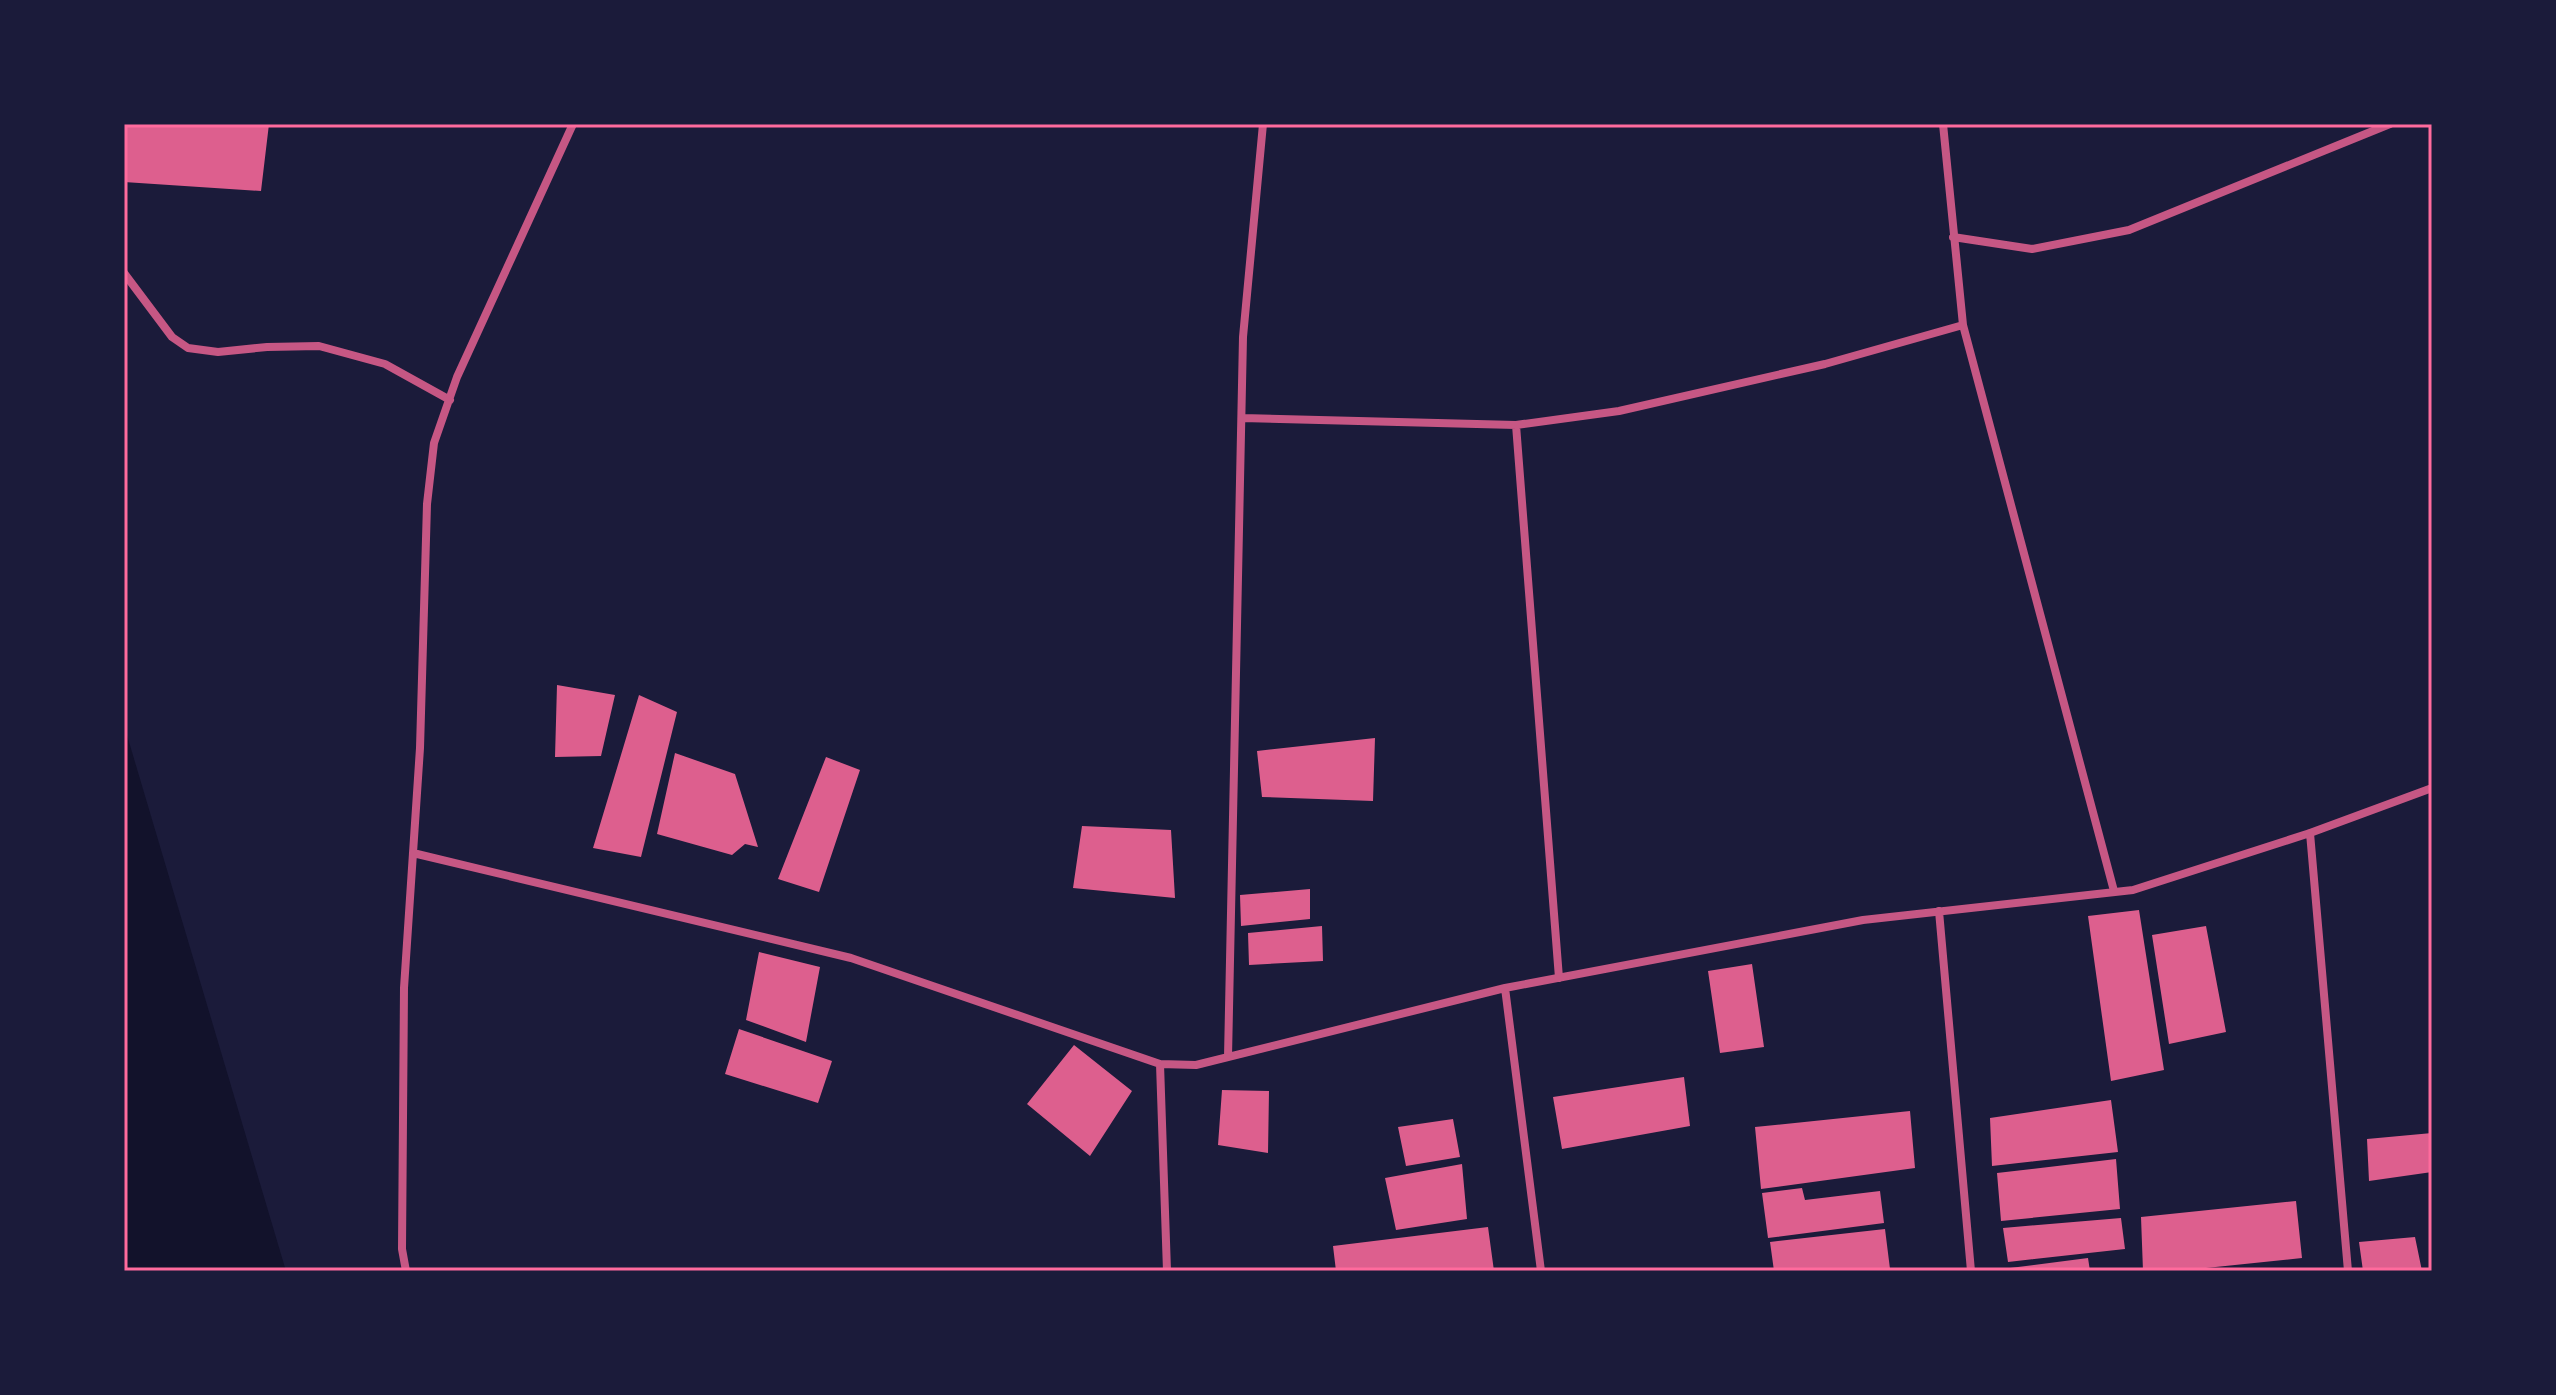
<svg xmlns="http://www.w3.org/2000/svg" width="2556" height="1395" viewBox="0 0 2556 1395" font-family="'Alegreya Sans',sans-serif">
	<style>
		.water { fill: #12122b }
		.building { fill: #dd5f8e }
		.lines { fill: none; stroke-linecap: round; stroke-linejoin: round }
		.minor { stroke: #c65784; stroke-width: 8 }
		.neatline { fill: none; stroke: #ff6b9d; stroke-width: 3 }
	</style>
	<rect width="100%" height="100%" fill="#1b1b3a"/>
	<path class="water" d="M124 725 286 1271H124Z"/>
	<path class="building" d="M126 124H269L261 191 124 182Z
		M557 685 615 695 601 756 555 757Z
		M639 695 677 712 641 857 593 848Z
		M1375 738 1373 801 1262 797 1257 751Z
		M675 753 735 774 758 847 745 844 732 855 657 834Z
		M826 757 860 770 819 892 778 879Z
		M1082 826 1171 830 1175 898 1073 888Z
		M1310 889V919L1241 926 1240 895Z
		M2139 910 2164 1070 2111 1081 2088 916Z
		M1322 926 1323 961 1249 965 1248 933Z
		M2206 926 2226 1032 2169 1044 2152 935Z
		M759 952 820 967 806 1042 746 1020Z
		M1752 964 1764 1047 1720 1053 1708 971Z
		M739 1029 832 1061 818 1103 725 1074Z
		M1074 1045 1132 1091 1090 1156 1027 1104Z
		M1684 1077 1690 1126 1562 1149 1553 1097Z
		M1222 1090 1269 1091 1268 1153 1218 1145Z
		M2111 1100 2118 1152 1992 1166 1990 1118Z
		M1910 1111 1915 1168 1761 1189 1755 1127Z
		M1453 1119 1460 1157 1406 1166 1398 1127Z
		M2432 1133V1172L2369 1181 2367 1139Z
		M2116 1159 2120 1209 2001 1221 1997 1173Z
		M1462 1164 1467 1219 1396 1230 1385 1178Z
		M1802 1188 1805 1200 1880 1191 1884 1223 1768 1238 1762 1193Z
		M2296 1201 2302 1258 2177 1271H2143L2141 1217Z
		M2121 1218 2125 1249 2008 1262 2003 1228Z
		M1488 1227 1494 1271H1336L1333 1246Z
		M1885 1229 1890 1269 1877 1271H1774L1770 1242Z
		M2415 1237 2422 1271H2363L2359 1242Z
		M2088 1258 2090 1271H2003L2002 1269Z"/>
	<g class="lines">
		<path class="minor" d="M1943 124 1963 325 2114 891
			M1953 237 2032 249 2129 230 2390 124
			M124 273 172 337 188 348 218 352 267 347 319 346 385 364 450 400
			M1242 418 1516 425 1619 411 1825 364 1963 325
			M1516 425 1559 978
			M2310 833 2348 1271
			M413 853 851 958 1160 1064 1196 1065 1505 988 1863 920 2133 890 2310 833 2432 788
			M1939 911 1971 1271
			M1505 988 1541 1271
			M1228 1057 1243 337 1263 124
			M1160 1064 1167 1271
			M406 1271 402 1249 404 988 420 748 427 504 434 443 457 377 573 124"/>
	</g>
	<rect width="2556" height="1395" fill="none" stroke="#1b1b3a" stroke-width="252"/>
	<rect x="126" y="126" width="2304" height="1143" class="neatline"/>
</svg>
